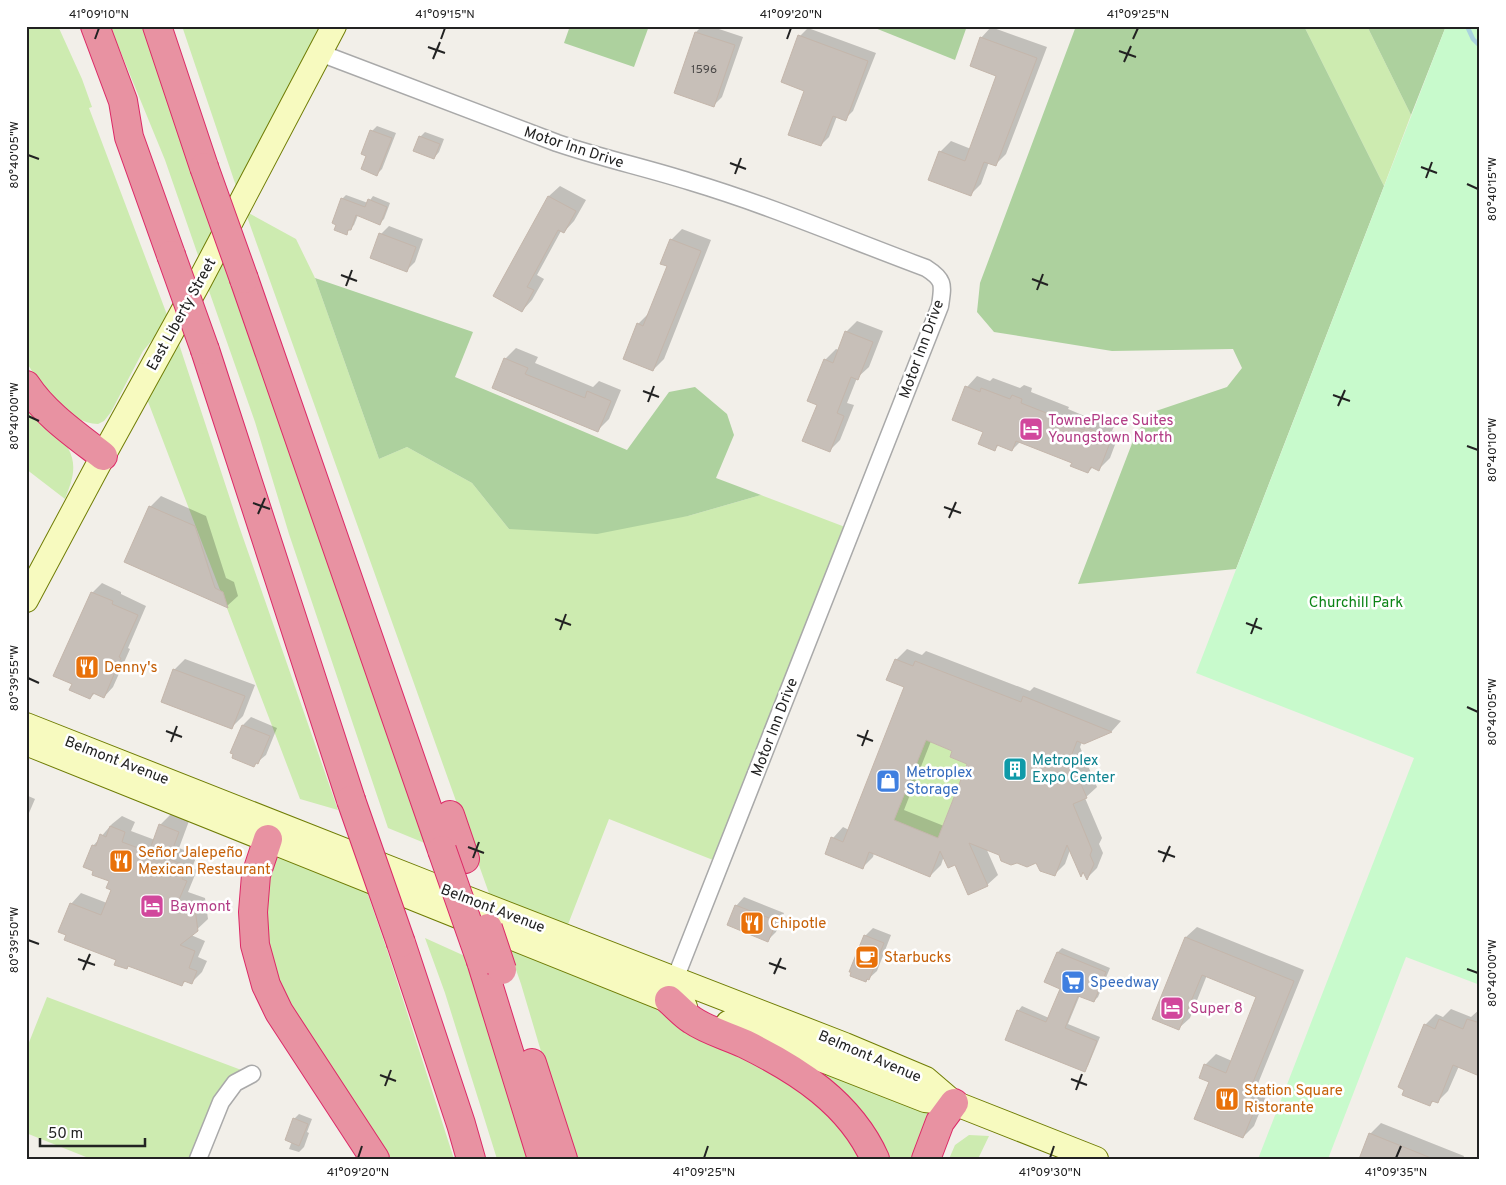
<svg xmlns="http://www.w3.org/2000/svg" width="1506" height="1185" viewBox="0 0 1506 1185" font-family="Overpass,sans-serif">
	<style>
		.grass { fill: #cdebb0 }
		.forest { fill: #add19e }
		.park { fill: #c8facc }
		.shadow { fill: #0003; fill-rule: evenodd }
		.lines { fill: none; stroke-linecap: round; stroke-linejoin: round }
		.stream { stroke: #aad3df; stroke-width: 4.5 }
		.building { fill: #c7bfb8; stroke: #c4b6ab; fill-rule: evenodd }
		.street-casing { stroke: #a9a9a9; stroke-width: 19 }
		.secondary-casing { stroke: #707d05; stroke-width: 26 }
		.highway-casing { stroke: #dc2a67; stroke-width: 30 }
		.street { stroke: #fff; stroke-width: 16 }
		.secondary { stroke: #f7fabf; stroke-width: 24 }
		.highway { stroke: #e892a2; stroke-width: 28 }
		.highway-bridge-casing { stroke: #dc2a67; stroke-width: 30; stroke-linecap: butt }
		.highway-bridge { stroke: #e892a2; stroke-width: 28 }
		.ticks { fill: none; stroke: #222; stroke-width: 2 }
		.labels { text-anchor: middle; stroke-width: 5; stroke-linejoin: round; paint-order: stroke }
		.number-label { font-size: 12px; fill: #4b4948 }
		.street-label { font-size: 15px; fill: #222; stroke: #fff }
		.hotel-label { font-size: 15px; fill: #b23c85; stroke: #fff; text-anchor: start }
		.park-label { font-size: 15px; fill: #0c8416; stroke: #fff }
		.food-label { font-size: 15px; fill: #c56008; stroke: #fff; text-anchor: start }
		.culture-label { font-size: 15px; fill: #0d838f; stroke: #fff; text-anchor: start }
		.shop-label { font-size: 15px; fill: #366cbe; stroke: #fff; text-anchor: start }
		.neatline { fill: none; stroke: #222; stroke-width: 2 }
		.ticks-label { font-size: 12px; text-anchor: middle; fill: #222 }
	</style>
	<rect width="100%" height="100%" fill="#f2efe9"/>
	<path class="grass" d="M26 26H58L82 79 92 107 89 108 169 320 143 351 111 412 104 421 98 424C69 424 39 385 26 361Z
		M110 26H145L215 234 200 261 165 160Z
		M182 26H326L238 192Z
		M1304 26H1367L1411 115 1384 186Z
		M245 211 296 239 315 278 379 459 407 447 472 483 509 529 688 516 761 495 845 527 713 860 609 819 567 927 490 896Z
		M225 260 427 844 388 828 289 534 255 422 208 288Z
		M178 341 239 526 338 810 300 799 147 399Z
		M26 404 68 448C78 466 72 481 65 499L26 469Z
		M926 740 952 751 950 757 967 764 938 838 898 822 891 828Z
		M281 856 366 889 387 950 454 1159H385L292 1014 267 960 264 897 272 861Z
		M425 938 467 957 530 1159H497L445 993Z
		M507 944 602 981 707 1034 819 1098 866 1159H573L521 984Z
		M47 997 252 1074 235 1083 198 1159H91L26 1133V1050Z
		M813 1068 928 1112 931 1116 917 1159H885Z
		M969 1135 989 1136 978 1159H949L955 1145Z"/>
	<path class="forest" d="M570 26H649L634 67 564 43Z
		M870 26H967L955 60Z
		M1076 26H1304L1384 186 1236 569 1078 584 1136 433 1156 411 1227 387 1242 368 1233 349 1112 351 994 332 977 312 980 283Z
		M1367 26H1446L1411 115Z
		M315 278 473 332 455 377 627 450 669 392 695 387 727 414 734 435 716 478 761 495 688 516 597 534 509 529 472 483 407 447 379 459Z"/>
	<path class="park" d="M1446 26H1480V985L1406 957 1328 1159H1258L1414 758 1196 673Z"/>
	<path class="shadow" d="M702 26H710L743 37 722 97 714 105 696 32Z
		M991 27 1047 47 1006 154 995 165 989 162 981 184 970 195 940 152 951 141 971 149 998 75 981 38Z
		M808 28 876 53 853 111 845 119 837 116 829 137 821 145 806 90 800 36Z
		M377 126 396 133 382 169 377 174 368 155 372 131Z
		M425 132 444 139 439 152 434 158 420 137Z
		M560 186 586 200 574 221 564 232 561 231 537 275 544 279 532 300 522 311 494 296 549 196Z
		M346 195 368 203 373 196 390 203 384 219 380 223 358 215 354 225 346 233 342 199Z
		M389 226 423 239 415 262 407 270 381 234Z
		M682 229 711 240 664 359 653 370 638 324 649 313 669 265 671 240Z
		M857 321 883 331 869 367 857 378 847 403 854 405 840 440 829 451 818 404 825 360 836 349 839 350 846 332Z
		M516 348 538 357 535 363 593 387 599 381 621 390 609 419 598 430 505 359Z
		M977 376 990 381 993 378 1020 388 1024 385 1032 388 1031 392 1069 407 1068 409 1094 420 1097 417 1115 424 1112 431 1119 434 1110 458 1099 469 1093 467 1088 472 1073 462 1020 442 1012 450 999 445 995 449 984 431 967 387Z
		M161 496 206 516 226 578 234 582 238 596 227 606 150 507Z
		M102 583 121 592V594L146 606 128 648 130 649 113 687 104 697 95 693 90 698 73 683 92 593Z
		M907 649 922 655 926 651 1030 691 1034 687 1121 721 1112 731 1082 742 1080 747 1097 787 1085 798 1102 838 1099 844 1103 853 1097 868 1087 878 1084 872 1081 875 1070 850 1065 864 1054 875 1037 861 999 854 986 848 998 875 987 885 944 856 941 865 930 876 874 853 873 857 862 868 833 838 843 827 849 830 906 687 896 660ZM931 741 954 750 968 763 944 826 904 810Z
		M185 659 255 685 243 716 232 727 162 701 174 670Z
		M251 717 277 728 266 755 254 765 232 752 243 725Z
		M26 795 35 799 26 820Z
		M171 814 189 821 179 848 197 855 192 868 197 870 188 892 205 898 208 919 191 935 205 941 198 957 207 961 202 972 191 983 186 981 181 985 129 965 126 968 71 904 81 893 107 903 113 889 110 880 93 846 112 824 122 816 135 822 131 831 155 840 160 825Z
		M744 897 784 913 776 932 768 940 736 906Z
		M1197 927 1304 970 1257 1086 1268 1091 1254 1126 1243 1137 1210 1081 1205 1065 1216 1054 1232 1061 1258 996 1207 975 1190 1018 1179 1028 1153 1018 1186 937Z
		M873 928 891 935 877 971 866 981 865 936Z
		M1062 948 1110 968 1098 997 1094 1001 1080 995 1068 1024 1100 1037 1088 1066 1084 1070 1018 1011 1022 1006 1049 1018 1061 988 1058 952Z
		M1451 1009 1471 1017 1480 1009V1070L1476 1073 1459 1066 1448 1091 1437 1102 1434 1101 1429 1105 1425 1025 1436 1014 1443 1017Z
		M299 1114 312 1119 307 1132 309 1133 304 1147 299 1152 289 1149 292 1141 294 1119Z
		M1381 1123 1464 1156 1463 1159H1360L1370 1134Z"/>
	<g class="lines">
		<path class="stream" d="M1467 26 1473 39 1480 46"/>
	</g>
	<path class="building" d="M695 32 735 45 714 107 674 93Z
		M798 35 868 61 846 121 833 116 821 146 788 135 804 91 781 82Z
		M980 37 1037 58 996 166 984 162 971 196 928 180 939 151 965 161 996 76 970 66Z
		M370 130 392 138 377 176 361 169 366 156 361 154Z
		M419 136 440 144 434 159 413 151Z
		M548 196 576 211 564 233 558 230 527 287 534 290 522 312 493 296Z
		M341 198 365 207 368 199 387 207 380 225 356 215 351 230H348L347 235 334 230 336 225 332 223Z
		M379 233 416 247 407 272 370 258Z
		M670 239 701 251 653 371 623 359 637 323 643 326 667 266 660 264Z
		M845 331 873 342 858 380 851 377 837 413 844 416 830 452 802 441 817 405 807 401 824 359 833 363Z
		M504 358 528 368 525 374 585 398 587 391 611 401 598 432 492 388Z
		M965 386 980 392 981 388 1010 399 1012 395 1022 399 1021 403 1059 418 1058 420 1084 430 1085 427 1105 435 1102 442 1109 445 1099 471 1091 467 1088 473 1070 466 1072 463 1016 441 1012 451 997 445 995 451 978 444 983 432 952 420Z
		M149 506 195 526 215 588 223 592 228 608 124 562Z
		M91 592 113 601 112 604 138 615 119 657 121 658 104 698 93 693 90 699 69 690 72 684 53 676Z
		M895 659 913 666 915 661 1021 702 1023 696 1112 732 1084 744 1077 741 1070 759 1087 798 1073 804 1092 850 1090 855 1094 864 1087 880 1083 872 1081 877 1067 845 1055 876 1040 871 1036 863 1027 867 1017 863 1011 865 1001 861 999 855 969 843 988 886 968 895 955 865 948 868 940 851 930 877 869 852 863 869 825 854 831 837 843 842 904 687 886 680ZM926 740 952 751 950 757 967 764 938 838 894 820Z
		M173 669 245 696 232 729 161 702Z
		M242 725 270 736 258 764 256 763 254 767 232 758 233 754 230 753Z
		M159 824 179 832 169 859 187 866 182 879 187 881 178 902 195 909 198 931 180 945 195 951 189 968 197 971 192 984 184 981 182 986 128 966 127 969 114 965 116 960 64 940 66 935 58 932 70 903 101 915 111 890 106 888 109 881 92 875 93 871 83 867 92 845 96 846 100 834 106 837 110 826 125 832 122 842 149 852Z
		M735 905 777 921 768 942 727 925Z
		M864 935 884 943 869 980 867 979 866 982 850 976 851 972H849Z
		M1185 937 1294 981 1247 1097 1258 1102 1243 1138 1194 1119 1209 1082 1199 1078 1204 1064 1226 1073 1256 997 1202 975 1179 1030 1152 1019Z
		M1057 952 1106 972 1094 1002 1078 996 1065 1028 1097 1041 1085 1072 1005 1040 1017 1010 1046 1022 1060 989 1044 982Z
		M1439 1019 1463 1029 1467 1019 1480 1023V1068L1477 1075 1453 1065 1438 1103 1432 1101 1430 1106 1402 1095 1404 1090 1398 1087 1424 1024 1435 1029Z
		M293 1118 308 1124 299 1146 285 1140Z
		M1369 1133 1431 1158V1159H1359Z"/>
	<g class="lines">
		<g class="street-casing">
			<path id="street" d="M320 53 557 143C601 158 647 168 691 182 771 206 848 239 926 268 945 280 943 285 940 306L675 979
				M198 1159 221 1102 235 1083 252 1074"/>
		</g>
		<g class="secondary-casing">
			<path id="secondary" d="M26 600 103 456 199 282 334 26
				M26 725 427 883 845 1045 926 1079 954 1103
				M26 743 685 1007
				M728 1023 925 1100 954 1103 1096 1159"/>
		</g>
		<g class="highway-casing">
			<path id="highway" d="M95 26 123 101 129 137 171 255
				M157 26 204 167
				M244 279 442 850
				M205 350 351 800
				M26 385C45 414 76 435 103 456
				M450 815 465 859
				M268 839 256 875 253 912 255 945 266 985 279 1012 375 1159
				M401 943 461 1124 471 1159
				M481 961 542 1159
				M669 1000C677 1007 684 1015 692 1020 708 1031 728 1036 745 1044 798 1070 850 1103 875 1159
				M532 1063 563 1159
				M926 1159 940 1122 954 1103"/>
		</g>
		<use href="#street" class="street"/>
		<use href="#secondary" class="secondary"/>
		<use href="#highway" class="highway"/>
		<g class="highway-bridge-casing">
			<path id="highway-bridge" d="M204 167 244 279
				M171 255 205 350
				M351 800 401 943
				M442 850 481 961
				M488 928 502 970"/>
		</g>
		<use href="#highway-bridge" class="highway-bridge"/>
	</g>
	<path class="ticks" d="M95 39 99 28M441 39 445 28M787 39 791 28M1133 39 1138 28M428 47 445 53M1119 51 1136 57M433 59 440 42M1124 62 1131 46M28 155 39 159M730 163 746 169M1421 167 1437 173M735 174 741 158M1426 178 1432 162M1467 184 1478 189M341 275 357 281M1032 279 1048 285M346 286 352 270M1037 290 1043 274M643 391 659 397M1333 395 1350 401M648 402 654 386M1338 406 1345 390M28 416 39 421M1467 446 1478 450M253 503 270 509M944 507 961 513M258 514 265 498M949 518 956 502M555 619 571 625M1246 623 1262 629M560 630 566 614M1251 634 1257 618M28 678 39 683M1467 707 1478 712M166 731 182 737M857 735 873 741M171 742 177 726M862 746 868 730M468 847 484 853M1158 851 1175 857M473 858 479 842M1163 862 1170 846M28 940 39 944M78 959 95 965M769 963 786 969M1467 969 1478 973M83 970 90 954M774 974 781 958M380 1075 396 1081M1071 1079 1087 1085M385 1086 391 1070M1076 1090 1082 1074M358 1158 362 1146M704 1158 708 1146M1050 1158 1054 1146M1396 1158 1401 1146"/>
	<defs>
		<g id="hotel-square" transform="scale(1.25)"><rect x="-9" y="-9" width="18" height="18" rx="4" fill="#d1479c" stroke="#fff"/><path d="M-6-4.5h1.5V1H6V5H4.5V3h-9V5H-6ZM-4 0a1.8 1.8 0 1 1 3.6 0ZM.5 0V-2.5h3Q6-2.5 6 0Z" fill="#fff"/></g>
		<g id="restaurant-square" transform="scale(1.25)"><rect x="-9" y="-9" width="18" height="18" rx="4" fill="#e8710a" stroke="#fff"/><path d="M-5-6h1v4h1v-4h1v4h1v-4h1v5L-1.5 .5V6h-2V.5L-5-1ZM5-6V6H3V1.5H1.5Q1.5-4 5-6Z" fill="#fff"/></g>
		<g id="building-square" transform="scale(1.25)"><rect x="-9" y="-9" width="18" height="18" rx="4" fill="#0f9aa8" stroke="#fff"/><path d="M-4-6H4V6H1V3H-1V6H-4ZM-2.5-4.3h1.7v1.8h-1.7ZM.8-4.3h1.7v1.8H.8ZM-2.5-1h1.7V.8h-1.7ZM.8-1h1.7V.8H.8Z" fill="#fff"/></g>
		<g id="shop-square" transform="scale(1.25)"><rect x="-9" y="-9" width="18" height="18" rx="4" fill="#3f7fe0" stroke="#fff"/><path d="M-5-2.5h2.3a2.7 3.5 0 0 1 5.4 0H5L5.5 6h-11ZM-1.5-2.5h3a1.5 2.3 0 0 0-3 0Z" fill="#fff"/></g>
		<g id="cafe-square" transform="scale(1.25)"><rect x="-9" y="-9" width="18" height="18" rx="4" fill="#e8710a" stroke="#fff"/><path d="M-5.5-4.5H6V0H3Q3 3.5 0 3.5H-2.5Q-5.5 3.5-5.5 0ZM3-3.2v2h1.7v-2ZM-6 4.5H4V6H-6Z" fill="#fff"/></g>
		<g id="supermarket-square" transform="scale(1.25)"><rect x="-9" y="-9" width="18" height="18" rx="4" fill="#3f7fe0" stroke="#fff"/><path d="M-6-5.5h2.5l.6 2H6L4.5 2H-2.5L-4.4-4H-6ZM-1.5 3.2a1.3 1.3 0 1 0 .1 0ZM3 3.2a1.3 1.3 0 1 0 .1 0Z" fill="#fff"/></g>
	</defs>
	<g fill-rule="evenodd">
		<use href="#hotel-square" x="1031" y="429"/>
		<use href="#restaurant-square" x="87" y="667"/>
		<use href="#building-square" x="1015" y="769"/>
		<use href="#shop-square" x="888" y="781"/>
		<use href="#restaurant-square" x="121" y="861"/>
		<use href="#hotel-square" x="152" y="906"/>
		<use href="#restaurant-square" x="752" y="923"/>
		<use href="#cafe-square" x="867" y="957"/>
		<use href="#supermarket-square" x="1073" y="982"/>
		<use href="#hotel-square" x="1172" y="1008"/>
		<use href="#restaurant-square" x="1227" y="1099"/>
	</g>
	<g class="labels">
		<g class="number-label">
			<text x="704" y="73">1596</text>
		</g>
		<g class="street-label">
			<text transform="translate(574 147) rotate(18)" y="5">Motor Inn Drive</text>
			<text transform="translate(181 314) rotate(-61)" y="5">East Liberty Street</text>
			<text transform="translate(921 349) rotate(-70)" y="5">Motor Inn Drive</text>
			<text transform="translate(774 727) rotate(-69)" y="5">Motor Inn Drive</text>
			<text transform="translate(117 760) rotate(21)" y="5">Belmont Avenue</text>
			<text transform="translate(493 908) rotate(21)" y="5">Belmont Avenue</text>
			<text transform="translate(870 1056) rotate(23)" y="5">Belmont Avenue</text>
		</g>
		<g class="hotel-label">
			<text x="1048" y="425">TownePlace Suites<tspan x="1048" dy="17">Youngstown North</tspan></text>
			<text x="170" y="911">Baymont</text>
			<text x="1190" y="1013">Super 8</text>
		</g>
		<g class="park-label">
			<text x="1356" y="607">Churchill Park</text>
		</g>
		<g class="food-label">
			<text x="104" y="672">Denny's</text>
			<text x="138" y="857">Señor Jalepeño<tspan x="138" dy="17">Mexican Restaurant</tspan></text>
			<text x="770" y="928">Chipotle</text>
			<text x="884" y="962">Starbucks</text>
			<text x="1244" y="1095">Station Square<tspan x="1244" dy="17">Ristorante</tspan></text>
		</g>
		<g class="culture-label">
			<text x="1032" y="765">Metroplex<tspan x="1032" dy="17">Expo Center</tspan></text>
		</g>
		<g class="shop-label">
			<text x="906" y="777">Metroplex<tspan x="906" dy="17">Storage</tspan></text>
			<text x="1090" y="987">Speedway</text>
		</g>
	</g>
	<rect width="1506" height="1185" fill="none" stroke="#ffffff" stroke-width="55"/>
	<path d="M40 1138v8h105v-8" fill="none" stroke="#222222" stroke-width="2.5"/>
	<text x="48" y="1138" font-size="15" fill="#222222" stroke="#ffffff" stroke-width="4" paint-order="stroke">50 m</text>
	<rect x="28" y="28" width="1450" height="1130" class="neatline"/>
	<g class="ticks-label">
		<text x="99" y="18">41°09'10"N</text>
		<text x="445" y="18">41°09'15"N</text>
		<text x="791" y="18">41°09'20"N</text>
		<text x="1138" y="18">41°09'25"N</text>
		<text transform="translate(14 155) rotate(-90)" y="4">80°40'05"W</text>
		<text transform="translate(1492 189) rotate(-90)" y="4">80°40'15"W</text>
		<text transform="translate(14 416) rotate(-90)" y="4">80°40'00"W</text>
		<text transform="translate(1492 450) rotate(-90)" y="4">80°40'10"W</text>
		<text transform="translate(14 678) rotate(-90)" y="4">80°39'55"W</text>
		<text transform="translate(1492 712) rotate(-90)" y="4">80°40'05"W</text>
		<text transform="translate(14 940) rotate(-90)" y="4">80°39'50"W</text>
		<text transform="translate(1492 973) rotate(-90)" y="4">80°40'00"W</text>
		<text x="358" y="1176">41°09'20"N</text>
		<text x="704" y="1176">41°09'25"N</text>
		<text x="1050" y="1176">41°09'30"N</text>
		<text x="1396" y="1176">41°09'35"N</text>
	</g>
</svg>
